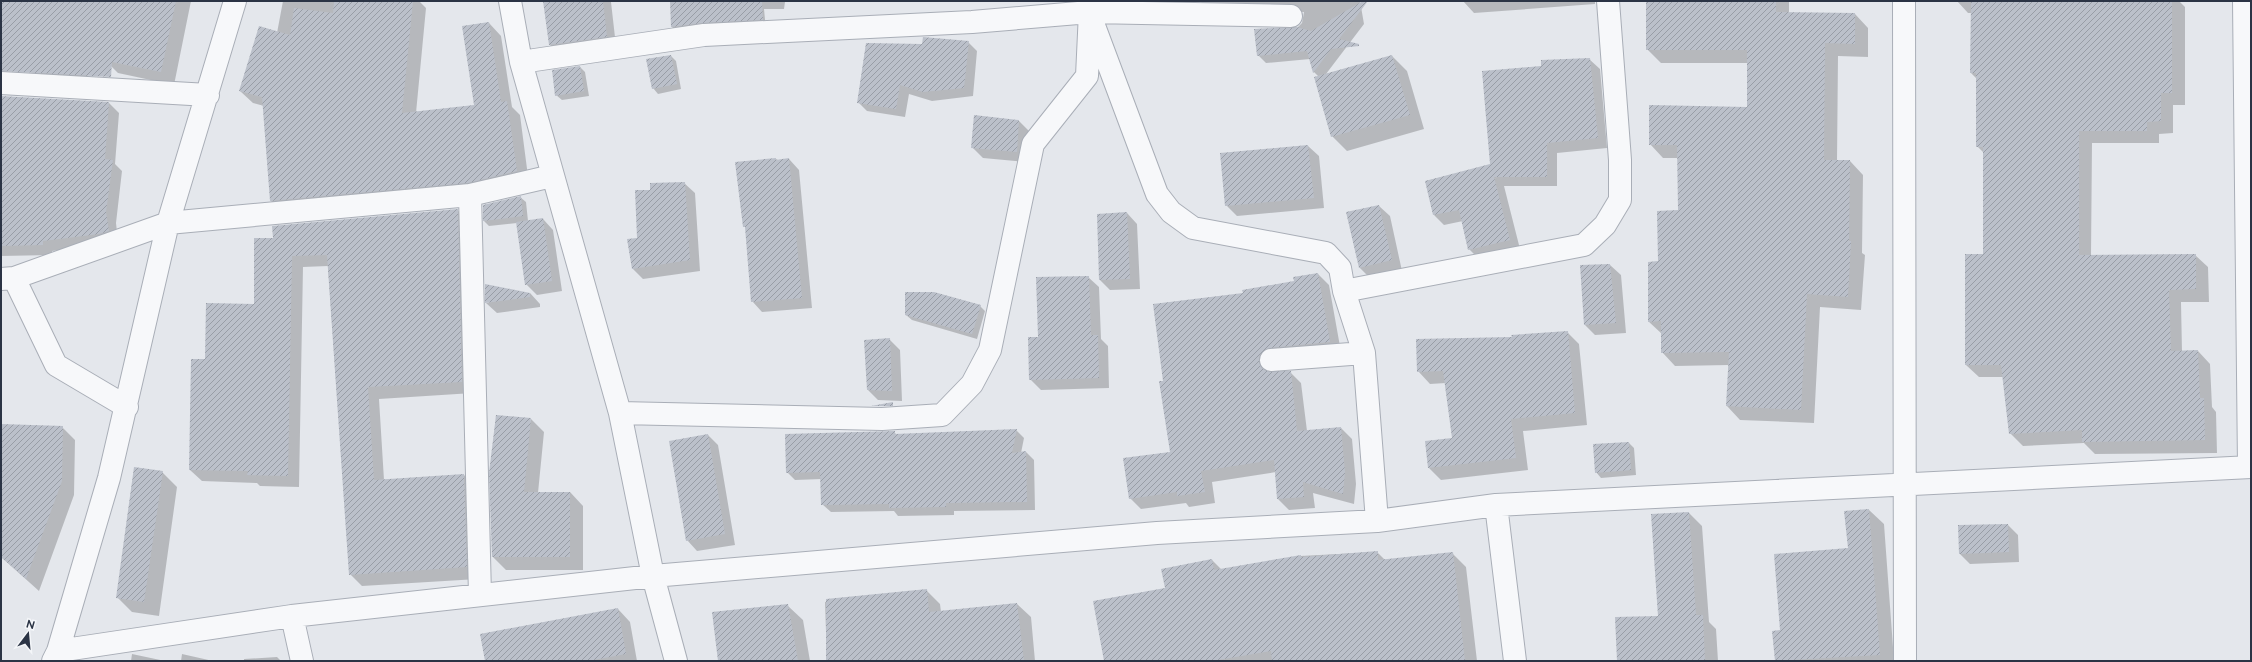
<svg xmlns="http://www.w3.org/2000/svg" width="2252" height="662" viewBox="0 0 2252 662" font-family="Raleway,sans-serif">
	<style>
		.shadow { fill: #0003 }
		.building { fill: url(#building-hatch) }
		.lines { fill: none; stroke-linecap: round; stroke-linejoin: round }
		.minor-casing { stroke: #a9aeb7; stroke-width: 24 }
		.minor { stroke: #f7f8fa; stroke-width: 22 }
	</style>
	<defs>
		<pattern id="building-hatch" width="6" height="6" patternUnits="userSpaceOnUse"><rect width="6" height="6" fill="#bbc0ca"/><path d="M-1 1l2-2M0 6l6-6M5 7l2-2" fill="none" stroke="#989da6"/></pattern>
	</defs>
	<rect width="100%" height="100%" fill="#e4e7ec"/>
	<path class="shadow" d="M1 1H93L87 82 1 67Z
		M117 1H191L174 85 118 73 105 60Z
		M283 1H419L426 8 416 113 475 106 489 23 501 36 512 107 520 115 529 184 284 213 271 201 264 106 253 103 240 91 277 33Z
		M544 1H634L611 2 616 46 559 55 550 45Z
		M671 1H853L785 2 784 9H764L766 30 682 37 672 27Z
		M1200 1H1360L1364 24 1326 74 1392 56 1407 71 1424 129 1347 151 1332 136 1318 76 1314 72 1310 59 1266 63 1258 55 1255 29 1297 28 1302 23 1304 12 1208 9Z
		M1463 1H1595V4L1474 13Z
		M1647 1H1789V13L1855 14 1868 28V57L1838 56 1837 161H1850L1863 175 1862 253 1865 255 1861 310 1820 307 1814 423 1740 420 1727 406 1729 365 1675 366 1662 352V334L1648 321 1659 262 1680 211 1679 158H1663L1650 144 1748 108V63H1661L1647 49Z
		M1957 1H2179L2185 7V105H2173V133L2159 134V143H2092L2091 256 2195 255 2208 267 2209 302H2181L2182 352 2198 351 2210 364 2212 407 2216 412 2217 453 2095 454 2084 443 2023 446 2010 433 2004 377H1979L1966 365 1984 255V153L1977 146V79L1971 73 1972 13H1968Z
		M924 38 968 42 977 51 973 96 932 101 909 94 905 117 867 111 858 102 923 45Z
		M671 56 676 61 681 89 658 94 653 88Z
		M1589 59 1600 69 1607 148 1557 153V186H1504L1520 249 1479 259 1469 249 1463 221 1444 225 1434 215 1426 181 1491 165 1542 67Z
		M580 67 585 72 589 96 562 100 556 95Z
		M1 100 109 103 119 113 115 164 122 171 116 223 118 241 109 244 52 251V255L1 256Z
		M1019 121 1029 131 1027 162 983 158 972 147Z
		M1308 146 1319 156 1324 208 1237 216 1226 205Z
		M776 159 778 160 789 159 799 170 812 308 762 312 752 301 746 228 744 226Z
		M684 183 695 193 700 271 643 279 633 269 638 239 651 191Z
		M520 197 526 202 528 221 543 219 553 230 562 291 537 295 526 284 517 223 489 226 484 221V206Z
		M1379 206 1390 216 1402 271 1370 278 1359 267Z
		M457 210 469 221 473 393 379 399 384 480 464 475 476 487 478 579 362 586 350 574 328 266 303 267 299 487 260 486 257 483 202 481 190 470 206 360 255 305 274 239Z
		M1127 213 1137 224 1140 289 1110 290 1100 280Z
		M1610 265 1621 275 1626 333 1595 335 1585 325Z
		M1318 274 1329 285 1341 352 1271 365 1269 372H1290L1301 383 1307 431 1341 428 1352 439 1356 484 1354 504 1313 493 1315 508 1289 510 1278 499 1276 472 1212 482 1215 503 1189 507 1186 503 1141 509 1130 498 1171 453 1164 381 1244 294 1295 282Z
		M1088 277 1099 287 1101 339 1108 346 1109 388 1041 390 1030 379 1039 338Z
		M530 293 540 304V307L497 313 486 303Z
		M980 306 985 311 977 339 912 320 906 315Z
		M1567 332 1579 344 1587 425 1523 431 1528 470 1441 480 1429 468 1426 442 1453 439 1446 383 1430 384 1418 371Z
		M889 339 900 350 902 401 878 400 868 390Z
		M531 419 544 432 538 493 570 492 583 506V570H506L493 557Z
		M1 425 62 427 75 440 74 495 39 591 1 557Z
		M1016 430 1024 438 1021 453 1026 452 1034 460 1035 510 954 511V515L898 516 894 511 831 512 822 504V479L795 480 787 472 894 432 897 435Z
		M708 435 718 445 735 545 697 551 687 540Z
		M1629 443 1634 448 1636 475 1601 478 1596 472Z
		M162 472 177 487 159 616 132 612 117 597Z
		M1869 510 1884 524 1894 661H1776L1773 631H1781L1849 549Z
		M1689 513 1702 526 1709 622 1716 629 1718 661H1618L1659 617Z
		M2008 525 2018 535 2019 562 1970 564 1960 554Z
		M1377 552 1385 560 1452 553 1466 567 1477 661H1105L1166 589 1212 560 1222 570 1300 556Z
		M926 590 940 604 941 612 1017 604 1031 617 1035 661H827L825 602Z
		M788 606 803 620 810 661H719Z
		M618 609 630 622 637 661H486Z
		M132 654 165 661H131Z
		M182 654 213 661H181Z
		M277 657 281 661H244V659Z"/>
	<path class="building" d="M1 1H176L161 72 112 62 111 77 1 71Z
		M334 1H413L402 113 474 105 462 26 489 22 501 102 507 101 517 171 468 183 270 201 262 97 239 91 259 26 290 35 294 8 333 13Z
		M543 1H603L607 37 549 45Z
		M670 1H762L763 20 703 23 671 27Z
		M1363 1H1368L1339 39 1359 44V46L1331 49 1313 73 1307 51 1257 56 1254 29 1297 27 1311 31Z
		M1646 1H1776V12L1855 13V44L1825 43 1824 160H1850L1849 241H1851L1848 297 1807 294 1801 410 1726 406 1729 352 1661 353V321L1648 322V262L1658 261 1657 211 1678 210 1677 145H1649V105L1747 107V50H1646Z
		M1971 1H2172V93H2161V121L2147 122V131H2079V255L2196 254V289L2169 290 2171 351 2198 350 2200 398H2204L2205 440 2082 442V430L2009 434 2001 365H1965V254H1983V147H1976V73H1970Z
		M923 37 969 41 964 88 923 92 900 85 896 109 857 103 866 43 922 44Z
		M671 55 677 84 652 89 646 59Z
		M1392 55 1410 115 1331 137 1314 77Z
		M1590 58 1598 138 1547 143V177H1494L1510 240 1468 250 1459 210 1433 215 1425 181 1490 164 1482 71 1541 66V60Z
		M580 66 584 91 555 96 552 70Z
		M1 96 109 102 105 159 113 160 106 212 109 231 99 234 43 241V245L1 246Z
		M974 115 1019 120 1017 152 971 148Z
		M1308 145 1314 198 1225 206 1220 153Z
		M776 158V160L789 158 802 298 751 302 745 227H743L735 162Z
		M685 182 690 260 632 269 627 239 637 238 635 190H650V183Z
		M521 196 523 216 483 221V205Z
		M1379 205 1392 260 1359 268 1346 212Z
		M458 209 462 382 368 387 374 480 464 474 467 567 349 575 327 255 292 256 288 476 247 475 248 471 189 470 191 359H205L206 303 254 304V238H273L272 226Z
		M1127 212 1130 279 1099 280 1097 214Z
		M543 218 552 281 525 285 516 222Z
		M1610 264 1616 323 1584 325 1580 265Z
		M1318 273 1330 342 1270 348 1260 354 1259 361 1261 367 1266 371H1291L1297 431 1341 427 1345 472 1343 494 1303 482 1304 497 1277 499 1274 460 1201 471 1205 492 1177 496V492L1129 499 1123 458 1170 452 1159 381H1163L1153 304 1243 293 1242 290 1294 281 1293 277Z
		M1089 276 1091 335H1098L1099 378 1029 380 1028 337H1038L1036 277Z
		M485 284 530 293V297L485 303Z
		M905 292H934L981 305 972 334 905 315Z
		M1568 331 1575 413 1511 419 1516 458 1428 468 1425 441 1452 438 1443 371 1417 372 1416 339 1512 337 1511 335Z
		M890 338 892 391 867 390 864 340Z
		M893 402V406H871Z
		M496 415 531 418 524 492H570V557H492L489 473Z
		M1 424 63 426 62 481 26 579 1 557Z
		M1017 429 1012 453 1026 451 1027 502 946 503V507L889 508V504L821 505 820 472 786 473 785 434 895 431V434Z
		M708 434 725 534 686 541 669 441Z
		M1629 442 1631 470 1595 473 1593 444Z
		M134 467 163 471 144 602 116 598Z
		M1869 509 1880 655 1775 661 1772 631 1780 630 1774 554 1848 548 1844 511Z
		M1689 512 1696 615H1703L1705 661H1617L1615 617 1658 616 1651 514Z
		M2008 524 2009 552 1959 554 1958 525Z
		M1378 551V560L1453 552 1465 661H1272L1271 651 1212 661H1104L1093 601 1165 588 1161 569 1212 559 1214 570 1301 555V557Z
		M927 589 929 612 1017 603 1024 661H826V599Z
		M788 604 798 661H718L712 612Z
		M618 608 626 654 588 661H485L480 634Z"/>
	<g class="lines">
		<g class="minor-casing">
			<path id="minor" d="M510 1 521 62 620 413 653 576 676 661
				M1904 1 1905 661
				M2244 1 2249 467
				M1093 23 1157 194 1171 212 1193 228 1326 253 1340 268 1344 291 1364 353 1377 521
				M521 62 704 35 972 22 1090 12 1291 16
				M1 83 208 95
				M470 195 480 595
				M14 278 56 365 127 407
				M1 279 14 278 168 223 470 195 552 176
				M1344 291 1584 245 1605 225 1620 200V160L1608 1
				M1271 360 1364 353
				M620 413 882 419 942 415 972 384 990 350 1033 144 1087 76 1090 12
				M1496 505 1515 661
				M292 616 302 661
				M58 651 292 616 653 576 1157 533 1377 521 1496 505 2251 467
				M53 661 58 651 109 478 168 223 235 1"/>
		</g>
		<use href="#minor" class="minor"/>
	</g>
	<rect width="2252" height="662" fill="none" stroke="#2b3445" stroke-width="4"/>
	<g transform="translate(28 634) rotate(16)" stroke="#f4f6f9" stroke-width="3" paint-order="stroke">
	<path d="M0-3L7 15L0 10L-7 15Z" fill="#2b3445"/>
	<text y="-6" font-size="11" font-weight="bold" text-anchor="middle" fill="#2b3445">N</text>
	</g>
</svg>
